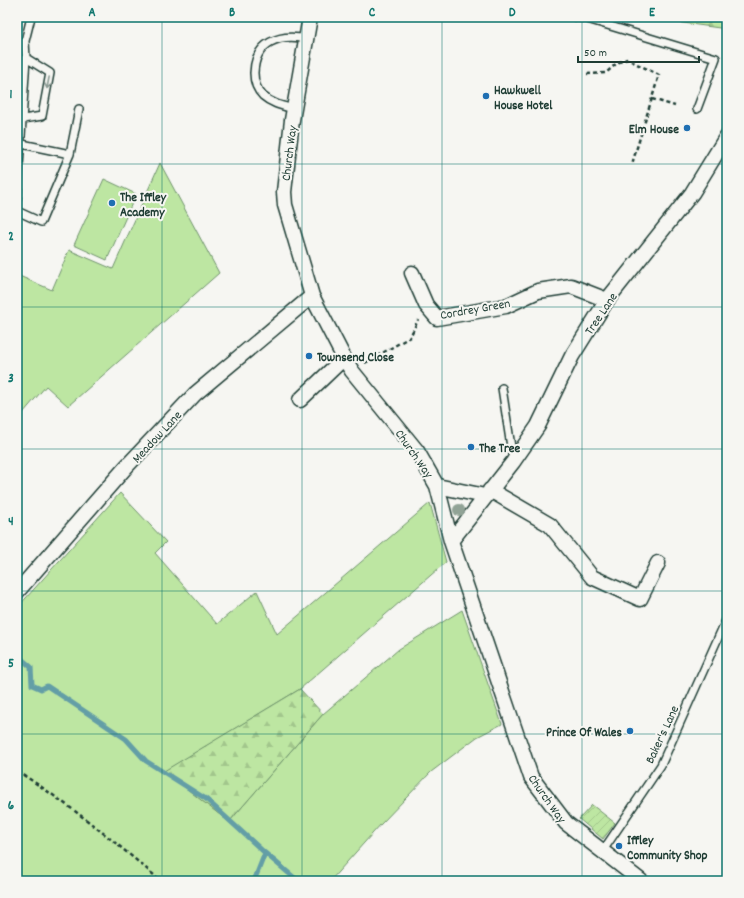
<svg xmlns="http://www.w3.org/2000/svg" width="744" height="898" viewBox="0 0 744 898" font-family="Dekko,sans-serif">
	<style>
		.green { fill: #bde6a2; stroke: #6e926b }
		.forest { fill: url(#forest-firs); stroke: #6e926b }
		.garden { fill: url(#garden-furrows); stroke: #6e926b }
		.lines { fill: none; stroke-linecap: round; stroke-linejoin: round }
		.stream { stroke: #649ea6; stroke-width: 5 }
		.service-casing { stroke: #1f3d34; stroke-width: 10 }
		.minor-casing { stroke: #1f3d34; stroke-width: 17 }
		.path { stroke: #1f3d34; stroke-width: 2.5; stroke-dasharray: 4 3; stroke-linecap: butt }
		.service { stroke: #f6f6f2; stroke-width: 7 }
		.minor { stroke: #f6f6f2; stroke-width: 14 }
		.tree { fill: #91a396 }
		.oneway { stroke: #8a9a93 }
		.grid { fill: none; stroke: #0f766e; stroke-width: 1; stroke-opacity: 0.55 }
		.poi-dot { fill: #1f6fb2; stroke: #f6f6f2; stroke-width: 1.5 }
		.labels { text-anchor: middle; stroke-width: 4; stroke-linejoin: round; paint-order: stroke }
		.poi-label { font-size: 13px; font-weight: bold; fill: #1f3d34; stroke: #f6f6f2; text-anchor: start }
		.street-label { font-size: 13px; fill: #1f3d34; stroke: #f6f6f2 }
		.neatline { fill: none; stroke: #0f766e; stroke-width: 1.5 }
		.grid-label { font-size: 13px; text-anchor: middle; font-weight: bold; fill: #0f766e }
	</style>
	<defs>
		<pattern id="forest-firs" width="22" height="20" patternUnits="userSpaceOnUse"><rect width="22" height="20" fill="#bde6a2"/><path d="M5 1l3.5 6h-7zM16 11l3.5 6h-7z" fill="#a2c68c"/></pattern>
		<pattern id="garden-furrows" width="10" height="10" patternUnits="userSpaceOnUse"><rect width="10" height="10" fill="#bde6a2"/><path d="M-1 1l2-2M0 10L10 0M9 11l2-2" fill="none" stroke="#a2c68c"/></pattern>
	</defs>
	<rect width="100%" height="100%" fill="#f6f6f2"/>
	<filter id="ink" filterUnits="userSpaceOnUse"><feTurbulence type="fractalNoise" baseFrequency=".025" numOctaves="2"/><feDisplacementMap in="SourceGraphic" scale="8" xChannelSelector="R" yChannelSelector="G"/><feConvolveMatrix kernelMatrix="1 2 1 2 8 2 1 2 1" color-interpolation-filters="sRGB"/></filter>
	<g filter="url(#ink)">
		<path class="green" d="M160 163 219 273 68 406 46 386 17 420V275L52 290 69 250 113 269Z
			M104 179 136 194 107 260 74 245Z
			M120 493 166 542 155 553 217 624 257 591 277 634 430 503 446 562 300 689 165 771 229 822 323 714 399 649 462 610 502 724 477 737 431 772 381 824 330 881H17V608Z"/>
		<path class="forest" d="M639 17H727V29Z
			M300 689 323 714 229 822 164 771Z"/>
		<path class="garden" d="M592 805 615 823 603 839 579 819Z"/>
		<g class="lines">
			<path class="stream" d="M17 655 31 667 32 685 41 689 47 686 126 739 146 761 206 799 265 853 254 881
				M265 853 298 881"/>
			<g class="service-casing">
				<path id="service" d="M439 17H446
					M576 17 584 18 716 58 697 109
					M294 109C283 106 272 104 263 96 257 90 254 81 254 73 255 42 279 33 307 39
					M23 119 42 116 50 73 26 58
					M70 154 79 109
					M17 199 26 58 25 41 31 17
					M17 211 41 222 70 154 22 144
					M502 388 513 460
					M602 852 661 765 727 618"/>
			</g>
			<g class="minor-casing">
				<path id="minor" d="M310 17 292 120 284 192 285 205 312 296 344 358 352 371 417 451 437 486 451 541 531 777 566 823 641 881
					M412 273 426 305 437 318 506 306 538 291 571 286 607 300
					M300 400 344 358
					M437 486 485 496
					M490 490 550 525 592 577 640 599 658 563
					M451 541 513 462 538 426 572 356 607 300 692 193 727 136
					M17 592 126 467 195 394 312 296"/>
			</g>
			<path class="path" d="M587 74 606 73 617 63 627 59 659 75 632 164
				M652 99 675 106
				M365 363 410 337 418 320
				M17 771C68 803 115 842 161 881"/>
			<use href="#service" class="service"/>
			<use href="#minor" class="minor"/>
		</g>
		<circle class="tree" cx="459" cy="510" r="6"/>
		<defs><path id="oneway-shaft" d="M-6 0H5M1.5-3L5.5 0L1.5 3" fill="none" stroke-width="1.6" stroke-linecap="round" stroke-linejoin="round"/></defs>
		<use class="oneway" href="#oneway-shaft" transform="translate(48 83) rotate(101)"/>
	</g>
	<path class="grid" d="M162 17V881M302 17V881M442 17V881M582 17V881M17 164H727M17 307H727M17 449H727M17 591H727M17 734H727"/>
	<g class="poi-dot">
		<circle cx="486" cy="96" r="4"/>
		<circle cx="687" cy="128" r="4"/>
		<circle cx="112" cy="203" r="4"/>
		<circle cx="309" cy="356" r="4"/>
		<circle cx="471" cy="447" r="4"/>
		<circle cx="630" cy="731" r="4"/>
		<circle cx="619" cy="846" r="4"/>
	</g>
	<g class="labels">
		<g class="poi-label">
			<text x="494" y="94">Hawkwell<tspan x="494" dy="15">House Hotel</tspan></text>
			<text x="679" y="133" text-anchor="end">Elm House</text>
			<text x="120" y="201">The Iffley<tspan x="120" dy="15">Academy</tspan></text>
			<text x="317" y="361">Townsend Close</text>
			<text x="479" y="452">The Tree</text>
			<text x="622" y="736" text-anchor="end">Prince Of Wales</text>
			<text x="627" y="844">Iffley<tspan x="627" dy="15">Community Shop</tspan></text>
		</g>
		<g class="street-label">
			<text transform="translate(288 153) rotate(-83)" y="5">Church Way</text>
			<text transform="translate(475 308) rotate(-10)" y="5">Cordrey Green</text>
			<text transform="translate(600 313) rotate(-56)" y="5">Tree Lane</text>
			<text transform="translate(156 436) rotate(-47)" y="5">Meadow Lane</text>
			<text transform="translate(415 453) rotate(55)" y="5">Church Way</text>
			<text transform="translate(661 734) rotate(-65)" y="5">Baker's Lane</text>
			<text transform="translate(548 798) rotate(55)" y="5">Church Way</text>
		</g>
	</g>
	<rect width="744" height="898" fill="none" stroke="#f6f6f2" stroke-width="44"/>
	<path d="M578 56v6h121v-6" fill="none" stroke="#1f3d34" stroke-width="2"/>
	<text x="584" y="56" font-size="12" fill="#1f3d34" stroke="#f6f6f2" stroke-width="3" paint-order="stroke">50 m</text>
	<rect x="22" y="22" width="700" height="854" class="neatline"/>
	<g class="grid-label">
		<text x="92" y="16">A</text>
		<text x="232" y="16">B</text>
		<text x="372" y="16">C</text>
		<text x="512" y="16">D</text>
		<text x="652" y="16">E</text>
		<text x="11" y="98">1</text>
		<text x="11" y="240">2</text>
		<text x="11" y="382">3</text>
		<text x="11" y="525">4</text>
		<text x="11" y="667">5</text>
		<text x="11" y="809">6</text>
	</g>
</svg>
